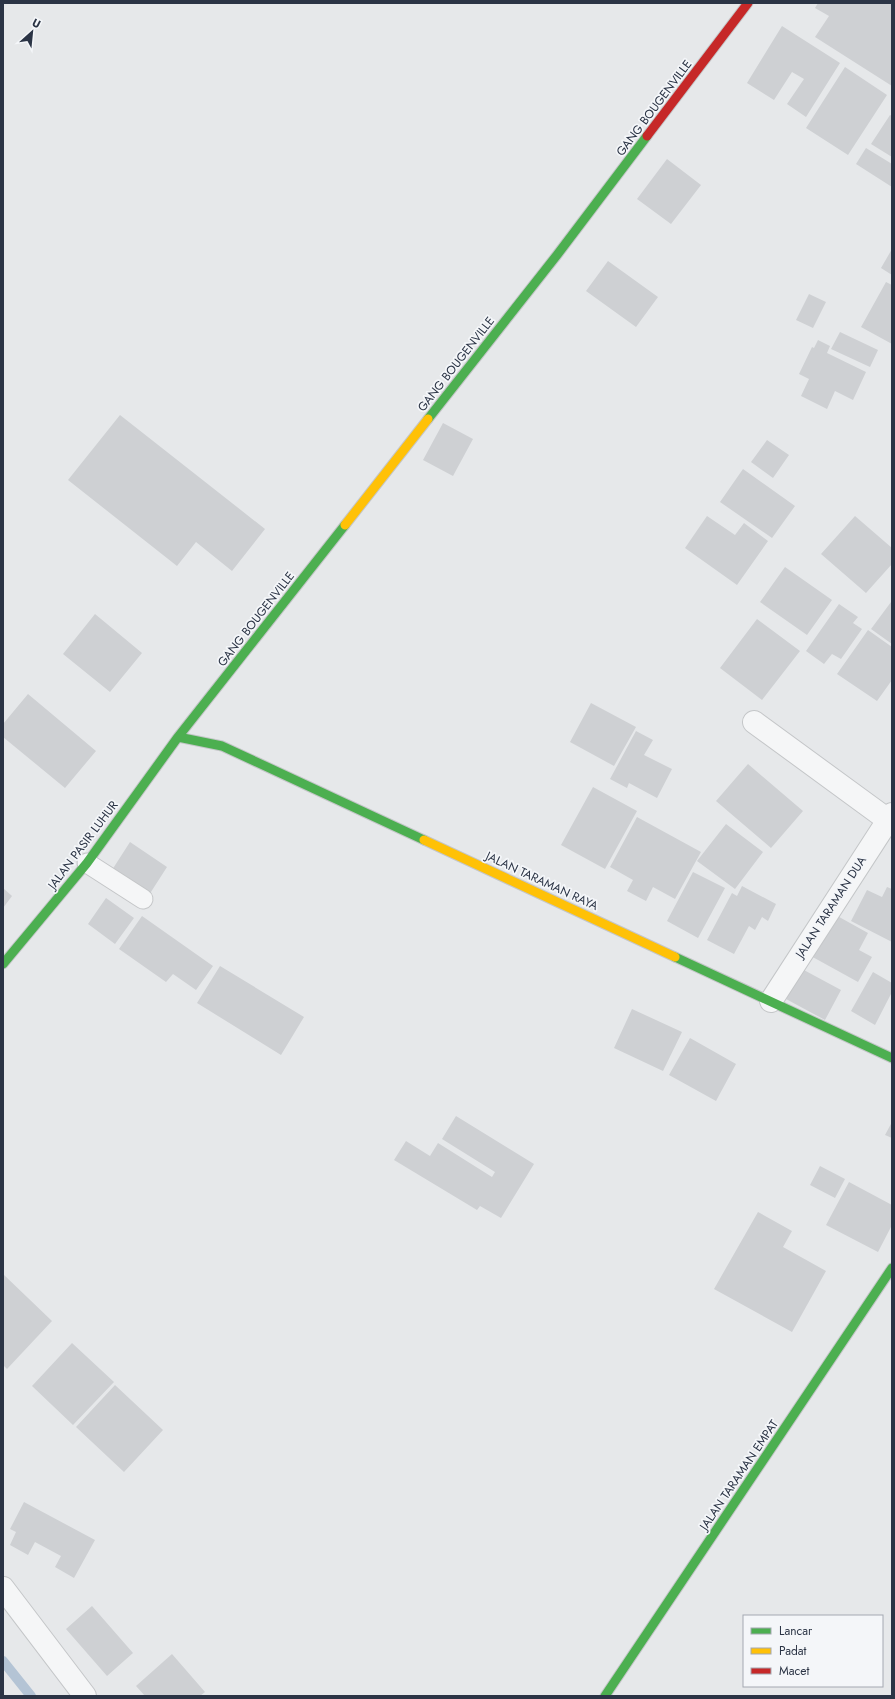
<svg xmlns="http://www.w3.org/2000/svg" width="895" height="1699" viewBox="0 0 895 1699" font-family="Jost,sans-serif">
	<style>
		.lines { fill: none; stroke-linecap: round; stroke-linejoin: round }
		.stream { stroke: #b4c4d5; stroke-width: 10 }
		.building { fill: #ced0d3 }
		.lane-casing { stroke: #c4c6c8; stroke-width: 21 }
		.street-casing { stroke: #c4c6c8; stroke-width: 24 }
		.fast-casing { stroke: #c4c6c8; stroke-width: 11 }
		.slow-casing { stroke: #c4c6c8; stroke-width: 11 }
		.jam-casing { stroke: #c4c6c8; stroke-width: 11 }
		.lane { stroke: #f5f6f7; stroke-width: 19 }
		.street { stroke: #f5f6f7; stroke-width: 22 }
		.fast { stroke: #4caf50; stroke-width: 9 }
		.slow { stroke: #ffc107; stroke-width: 9 }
		.jam { stroke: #c62828; stroke-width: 9 }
		.labels { text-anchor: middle; stroke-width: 3.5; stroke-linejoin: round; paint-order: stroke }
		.street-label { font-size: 12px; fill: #2b3445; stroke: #f4f6f9 }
	</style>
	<rect width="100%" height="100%" fill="#e6e8ea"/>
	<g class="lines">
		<path class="stream" d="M3 1661 31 1696"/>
	</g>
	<path class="building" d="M818 3H892V86L815 37 829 16 815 8Z
		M782 26 840 63 806 117 787 104 804 79 792 72 774 100 747 83Z
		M845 67 887 95 848 155 806 128Z
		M890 115 892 116V157L871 144Z
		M866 148 892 164V187L856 164Z
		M667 159 701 185 671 224 637 199Z
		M892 249V275L881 268Z
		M608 261 658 297 636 327 586 291Z
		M886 282 892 285V344L861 327Z
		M809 294 826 302 813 328 796 320Z
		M840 332 878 350 870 367 831 349Z
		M818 340 830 346 827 353 866 372 853 400 835 391 827 409 801 396 809 379 799 374 812 347 814 348Z
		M120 415 265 529 232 571 196 542 177 566 68 480Z
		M443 423 473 439 453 476 423 460Z
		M767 440 789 455 773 478 751 462Z
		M743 469 795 506 772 538 720 502Z
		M707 516 735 535 744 523 768 541 737 585 685 548Z
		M855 516 892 548V564L866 593 821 554Z
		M785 567 832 600 807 635 760 602Z
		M891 602H892V644L871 629Z
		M839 604 858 617 853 623 862 629 841 659 832 654 824 664 806 651Z
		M95 614 142 653 110 692 63 654Z
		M757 619 800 651 762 700 720 668Z
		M868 630 892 647V680L877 701 837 674Z
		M28 694 96 751 65 788 3 737V724Z
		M591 703 636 727 614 766 570 742Z
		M636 731 653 740 644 755 672 769 657 798 629 783 627 788 610 779Z
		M748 764 803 811 771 848 716 801Z
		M593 787 637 811 605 869 561 845Z
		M637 817 701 852 675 899 653 887 646 901 627 891 633 880 610 867Z
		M726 824 763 852 735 889 697 861Z
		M130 842 167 867 149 895 112 870Z
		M693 872 725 888 698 938 667 921Z
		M742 886 776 904 768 921 762 917 755 930 749 926 734 954 707 940 732 893 737 896Z
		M887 887 892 889V942L851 921 867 890 882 897Z
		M3 888 12 896 3 908Z
		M106 898 134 918 115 944 88 924Z
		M832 913 868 933 859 950 872 957 858 982 809 955Z
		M142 916 213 966 196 990 173 974 166 982 119 949Z
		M220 966 304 1017 281 1055 197 1003Z
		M802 969 841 990 825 1020 786 999Z
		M873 972 892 983V992L875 1025 851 1011Z
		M632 1009 682 1032 663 1071 614 1048Z
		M690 1038 736 1064 716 1101 669 1075Z
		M456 1116 534 1164 501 1218 480 1206 477 1210 394 1160 406 1141 430 1156 438 1143 492 1177 495 1172 442 1139Z
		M892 1122V1138L885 1135Z
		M820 1166 845 1179 835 1198 810 1185Z
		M849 1182 892 1205V1225L878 1252 826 1225Z
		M758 1212 792 1231 783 1247 826 1271 792 1332 714 1289Z
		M3 1274 52 1321 7 1369 3 1365Z
		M72 1343 114 1382 73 1425 32 1386Z
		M115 1385 163 1430 124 1472 76 1427Z
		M24 1502 95 1540 74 1578 55 1567 61 1556 35 1542 28 1555 10 1545 16 1532 10 1529Z
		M92 1606 133 1653 107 1676 66 1629Z
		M172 1654 205 1692 200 1696H145L136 1686Z"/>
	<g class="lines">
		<g class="lane-casing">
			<path id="lane" d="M87 863 143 899"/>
		</g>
		<g class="street-casing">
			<path id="street" d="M754 722 888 820
				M771 1001 892 814
				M3 1588 85 1696"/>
		</g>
		<g class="fast-casing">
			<path id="fast" d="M428 419 557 255 647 136
				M178 737 222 746 424 840
				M675 957 892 1058
				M3 964 87 863 178 737 345 525
				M605 1696 892 1268"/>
		</g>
		<g class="slow-casing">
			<path id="slow" d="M345 525 428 419
				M424 840 675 957"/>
		</g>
		<g class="jam-casing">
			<path id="jam" d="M647 136 748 3"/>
		</g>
		<use href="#lane" class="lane"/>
		<use href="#street" class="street"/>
		<use href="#fast" class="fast"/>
		<use href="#slow" class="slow"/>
		<use href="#jam" class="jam"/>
	</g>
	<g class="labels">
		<g class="street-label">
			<text transform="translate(654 108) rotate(-53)" y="4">GANG BOUGENVILLE</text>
			<text transform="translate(456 364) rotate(-52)" y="4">GANG BOUGENVILLE</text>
			<text transform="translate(256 619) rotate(-52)" y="4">GANG BOUGENVILLE</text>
			<text transform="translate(83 845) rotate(-53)" y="4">JALAN PASIR LUHUR</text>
			<text transform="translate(542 881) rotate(25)" y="4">JALAN TARAMAN RAYA</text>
			<text transform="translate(831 907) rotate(-57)" y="4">JALAN TARAMAN DUA</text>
			<text transform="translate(739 1475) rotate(-56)" y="4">JALAN TARAMAN EMPAT</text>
		</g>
	</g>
	<rect width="895" height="1699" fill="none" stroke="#2b3445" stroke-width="8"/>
	<rect x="743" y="1615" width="140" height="72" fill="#f4f6f9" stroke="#a4a8b1"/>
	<rect x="751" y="1628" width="20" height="6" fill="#4caf50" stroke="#a4a8b1"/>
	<text x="779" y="1635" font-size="12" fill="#2b3445">Lancar</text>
	<rect x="751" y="1648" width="20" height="6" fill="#ffc107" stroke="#a4a8b1"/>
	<text x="779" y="1655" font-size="12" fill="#2b3445">Padat</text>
	<rect x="751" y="1668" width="20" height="6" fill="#c62828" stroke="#a4a8b1"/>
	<text x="779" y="1675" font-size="12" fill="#2b3445">Macet</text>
	<g transform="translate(32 32) rotate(27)" stroke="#f4f6f9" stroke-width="3" paint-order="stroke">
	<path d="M0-3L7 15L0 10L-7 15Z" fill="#2b3445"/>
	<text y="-6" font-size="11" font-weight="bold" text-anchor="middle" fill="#2b3445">U</text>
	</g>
</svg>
